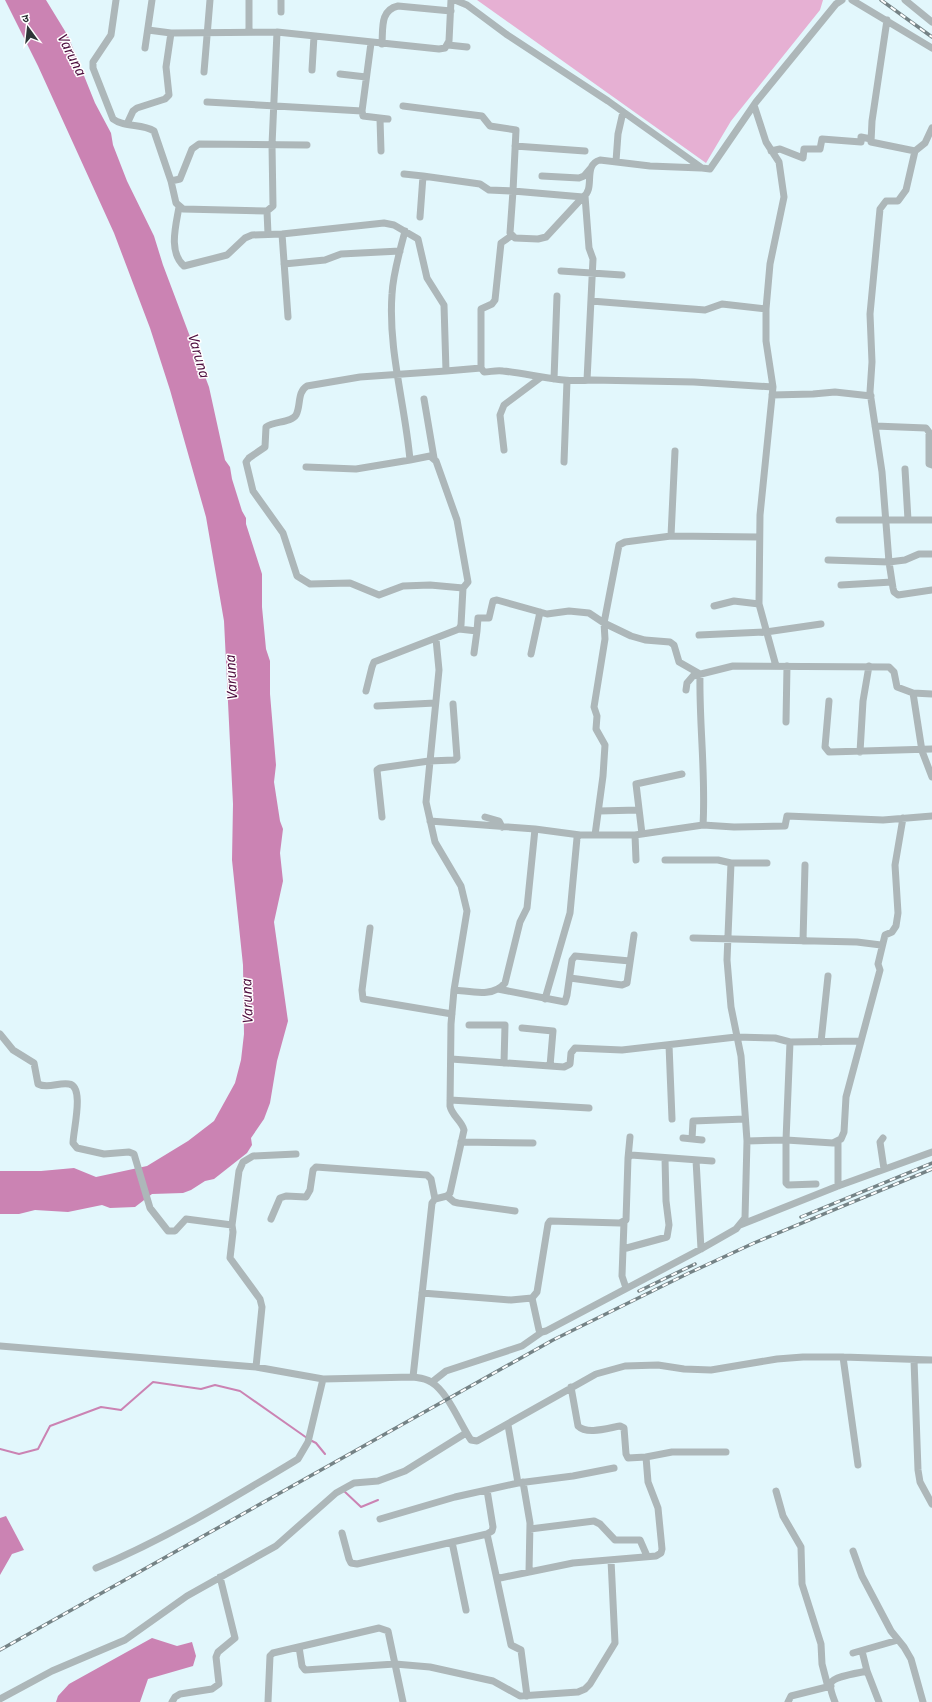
<svg xmlns="http://www.w3.org/2000/svg" width="932" height="1702" viewBox="0 0 932 1702" font-family="'Noto Sans','Noto Sans Devanagari',sans-serif">
	<style>
		.green { fill: #e6b0d3 }
		.water { fill: #cb83b3 }
		.lines { fill: none; stroke-linecap: round; stroke-linejoin: round }
		.stream { stroke: #cb83b3; stroke-width: 2 }
		.minor { stroke: #adb7b9; stroke-width: 7 }
		.rail-casing { stroke: #758386; stroke-width: 3.5 }
		.rail { stroke: #fff; stroke-width: 2; stroke-dasharray: 6; stroke-linecap: butt }
		.labels { text-anchor: middle; stroke-width: 3; stroke-linejoin: round; paint-order: stroke }
		.water-label { font-size: 14px; font-style: italic; fill: #4d0d3e; stroke: #fff }
	</style>
	<rect width="100%" height="100%" fill="#e2f7fc"/>
	<path class="green" d="M477 0H823L820 10 731 121 706 163Z"/>
	<path class="water" d="M5 0H46L68 36 95 103 111 133 113 145 127 181 154 236 163 265 209 387 225 460 230 467 232 479 242 511 246 518V524L262 574V607L266 649 270 661V694L276 765 274 782 280 821 283 829 280 853 283 881 274 922 288 1021 277 1061 270 1103 264 1119 251 1138 252 1145 247 1153 214 1179 205 1181 191 1190 183 1193 152 1194 135 1207 110 1208 102 1205 68 1212 35 1210 19 1214H0V1171H41L74 1168 96 1177 147 1166 188 1141 214 1121 235 1083 241 1060 244 1034 243 965 232 860 233 804 224 621 206 517 170 390 150 328 114 233 38 66Z
		M6 1516 24 1550 12 1554 0 1575V1518Z
		M152 1638 177 1646 192 1642 196 1656 193 1666 148 1679 140 1702H56L58 1696 69 1684Z"/>
	<g class="lines">
		<path class="stream" d="M310 1440 316 1443 325 1454
			M0 1449 19 1454 38 1449 50 1426 101 1407 121 1410 153 1382 201 1389 215 1385 240 1391 307 1438
			M344 1491 361 1507 378 1500"/>
		<path class="minor" d="M116 0 111 35 93 62V68L113 119C125 128 142 123 154 131L171 181 176 203 183 209 267 211 273 206 272 145 277 32
			M455 0 467 5 506 34 608 101 702 168 710 169 756 102 836 4 842 0
			M852 0 932 48
			M905 0 932 22
			M281 12V0
			M887 20 872 121 871 142 915 151
			M148 30 171 33 277 32 439 49 445 48 449 41 451 0
			M249 32V0
			M371 43 362 111 363 116 388 119
			M382 44C383 28 380 10 398 6L451 11
			M448 45 467 47
			M145 48 152 0
			M312 70 314 36
			M204 72 210 0
			M340 74 366 77
			M207 102 362 111
			M754 105 766 142 779 162 784 197 770 264 766 309V341L773 387 760 515 759 604
			M403 106 482 116 490 126 516 130 513 191 583 197C596 189 582 165 600 160L650 166 701 168
			M380 119 381 151
			M127 124 133 111 137 108 165 99 169 95 166 67 171 33
			M932 128 925 143 915 151 906 190 898 201H886L880 209 870 314 872 362 870 392 882 472 889 562 893 588 894 592 898 595 932 590
			M515 146 585 151
			M771 151 780 149 803 158 804 149H820L822 139 861 142V137L871 139
			M616 161 618 134 623 112
			M404 174 423 176 420 217
			M423 176 480 184 489 190 513 191 510 233 515 238 538 239 546 237 583 197
			M542 176 579 178 584 176 590 169
			M171 181 180 179 192 149 199 144 307 145
			M585 196 589 248 593 259 587 380
			M179 207C176 225 168 252 184 266L227 255 245 238 252 235 282 234 384 223 394 225 418 239 427 278 444 305 446 371 360 377 307 386C297 392 301 406 296 415 291 423 274 421 266 427L265 447 249 458 246 462 253 491 283 533 297 576 310 584 350 583 379 595 403 586 430 585 463 588 468 582 457 520 436 461 430 456 410 460
			M267 211 268 234
			M282 234 288 317
			M284 264 325 260 341 254 400 251
			M561 271 622 275
			M591 301 705 310 722 304 766 309
			M481 368 484 372C490 372 496 370 503 371 532 374 560 383 591 380L694 382 773 387
			M446 371 481 368V309L492 304 495 300 501 243 511 236
			M554 379 557 296
			M772 395 813 394 835 392 871 396
			M424 399 434 458
			M875 426 926 428 929 432V464L932 465
			M504 450 500 415 504 405 540 378
			M675 451 671 536 759 537
			M564 462 567 381
			M306 467 356 469 410 460C405 404 388 350 392 294 393 273 400 251 405 231
			M905 469 908 520
			M839 520H932
			M671 536 625 542 619 545 604 623 631 636 645 640 670 642 674 645 679 662 700 674C699 724 706 775 703 825
			M828 560 889 562 905 560 919 554H932
			M841 585 892 582
			M714 606 734 601 759 604 776 666
			M459 629 477 631 474 653
			M477 631 478 618H489L493 601 497 600 547 614 569 611 589 613 604 623 605 639 594 707 597 716 596 729 605 745 603 776 595 835
			M699 635 766 632 821 624
			M531 654 540 612
			M686 690 687 683 693 676 733 666 889 667 894 672 897 687 913 693 922 751 932 777
			M366 691 372 667 374 662 459 629 461 625 463 588
			M913 693 932 694
			M829 701 825 747 829 752 932 749
			M377 706 435 703
			M786 722 787 666
			M860 752 863 701 869 666
			M599 811 638 810
			M382 817 377 770 380 768 429 761 454 760 457 758 453 704
			M485 817 499 821 502 827
			M430 821 535 829 580 835
			M642 834 636 784 682 774
			M635 835 636 860
			M731 863H767
			M370 928 362 990 363 999 452 1014
			M693 938 857 942 881 945
			M803 941 805 865
			M570 978 622 985 627 983 634 935
			M498 989 565 1002 567 995 572 960 575 956 630 961
			M454 990C470 991 493 998 505 983L520 922 527 908 535 829
			M545 999 570 913 577 838 579 835H635L703 825 734 827 785 826 787 816 883 820 932 816
			M469 1025H505L504 1063
			M522 1028 553 1031 550 1066
			M0 1034 13 1050 34 1063 38 1084C48 1089 59 1082 69 1084 85 1086 73 1131 73 1143L77 1148 104 1154 129 1152 134 1154 150 1208 168 1231H175L186 1219 232 1225 233 1232 230 1258 260 1299 262 1307 256 1367
			M821 1042 828 976
			M669 1045 672 1119
			M451 1059 564 1067 570 1064 571 1053 575 1048 622 1050 736 1037 775 1038 790 1042 861 1041 880 970 878 964 885 935 892 932 896 926 898 913 895 865 903 818
			M450 1100 589 1108
			M683 1138 702 1140
			M883 1138 880 1142 884 1169
			M692 1139 693 1121 745 1119
			M747 1141 786 1140 790 1042
			M461 1142 533 1143
			M838 1142V1186
			M628 1158 630 1137
			M696 1160 701 1249
			M816 1184 788 1185 786 1183V1140L833 1143 841 1139 844 1132 846 1097 861 1041
			M447 1196 454 1202 458 1203 515 1211
			M271 1219 280 1198 286 1196 306 1197 310 1190 313 1170 316 1167 427 1175 431 1179 435 1199
			M624 1222 622 1276 626 1288
			M232 1225 239 1171 243 1162 253 1156 296 1154
			M740 1225 838 1186 932 1152
			M623 1249 667 1237 669 1225 666 1201 665 1158
			M422 1293 511 1300 532 1298 537 1292 548 1224 550 1221 620 1223 626 1220 628 1158 631 1155 712 1161
			M532 1298 539 1330 542 1332 546 1331 701 1249 736 1229 745 1218 747 1141 741 1056 731 1007 727 960 731 863 718 860H665
			M0 1346 256 1367 323 1379 413 1377C419 1378 425 1378 431 1382 448 1392 460 1424 471 1440L477 1441 596 1374 625 1366 658 1365 684 1369 711 1370 777 1359 803 1357H843L932 1360
			M843 1357 858 1465
			M914 1360 918 1470 920 1482 932 1504
			M413 1377 432 1203 435 1199 447 1196 450 1193 464 1130C462 1121 452 1116 450 1106L451 1024 454 990 467 911 461 886 435 842 426 802 439 670 436 639
			M432 1382 446 1371 522 1346 542 1332
			M508 1425 518 1483
			M646 1457 672 1452H726
			M523 1482 530 1523 529 1572
			M776 1491 783 1516 801 1547 802 1584 821 1644 822 1664 828 1687
			M380 1519 455 1497 518 1483 573 1476 614 1468
			M530 1529 594 1521 600 1524 615 1540H640L647 1556
			M342 1533 349 1559 351 1563 357 1564 487 1534 492 1531 493 1527 487 1490
			M487 1534 496 1575 500 1578 573 1563 656 1556 661 1553 662 1549 658 1508 648 1482 646 1457 628 1458 626 1454 624 1428 620 1426C608 1428 587 1435 578 1426L571 1387
			M452 1542 466 1610
			M853 1551 862 1576 891 1631 904 1647 911 1659 923 1702
			M96 1568C166 1539 233 1498 298 1459L308 1442 323 1379
			M496 1575 511 1645 521 1650 527 1696
			M299 1647 302 1666 305 1670 395 1664 430 1667 493 1681 520 1696 578 1692 585 1689 590 1684 615 1643 611 1560
			M862 1651 867 1671 879 1702
			M853 1653 898 1640
			M0 1699 52 1671 125 1640 187 1596 276 1546 336 1493 354 1483 378 1481 405 1471 466 1433
			M172 1702 175 1697 180 1694 212 1689 219 1684 216 1657 218 1652 235 1638 220 1577
			M268 1702 270 1656 273 1653 379 1628 388 1631 403 1702
			M788 1702 791 1696 831 1686
			M835 1702C833 1697 829 1688 831 1683 834 1676 859 1673 867 1671"/>
		<g class="rail-casing">
			<path id="rail" d="M881 0 932 37
				M801 1217 932 1163
				M639 1291 695 1264
				M0 1650 553 1340 689 1273 754 1243 932 1169"/>
		</g>
		<use href="#rail" class="rail"/>
	</g>
	<g class="labels">
		<g class="water-label">
			<text transform="translate(72 55) rotate(63)" y="5">Varuna</text>
			<text transform="translate(199 356) rotate(74)" y="5">Varuna</text>
			<text transform="translate(231 677) rotate(-93)" y="5">Varuna</text>
			<text transform="translate(247 1001) rotate(-92)" y="5">Varuna</text>
		</g>
	</g>
	<g transform="translate(28 28) rotate(345)" stroke="#ffffff" stroke-width="3" paint-order="stroke">
	<path d="M0-3L7 15L0 10L-7 15Z" fill="#2d3537"/>
	<text y="-6" font-size="11" font-weight="bold" text-anchor="middle" fill="#2d3537">उ</text>
	</g>
</svg>
